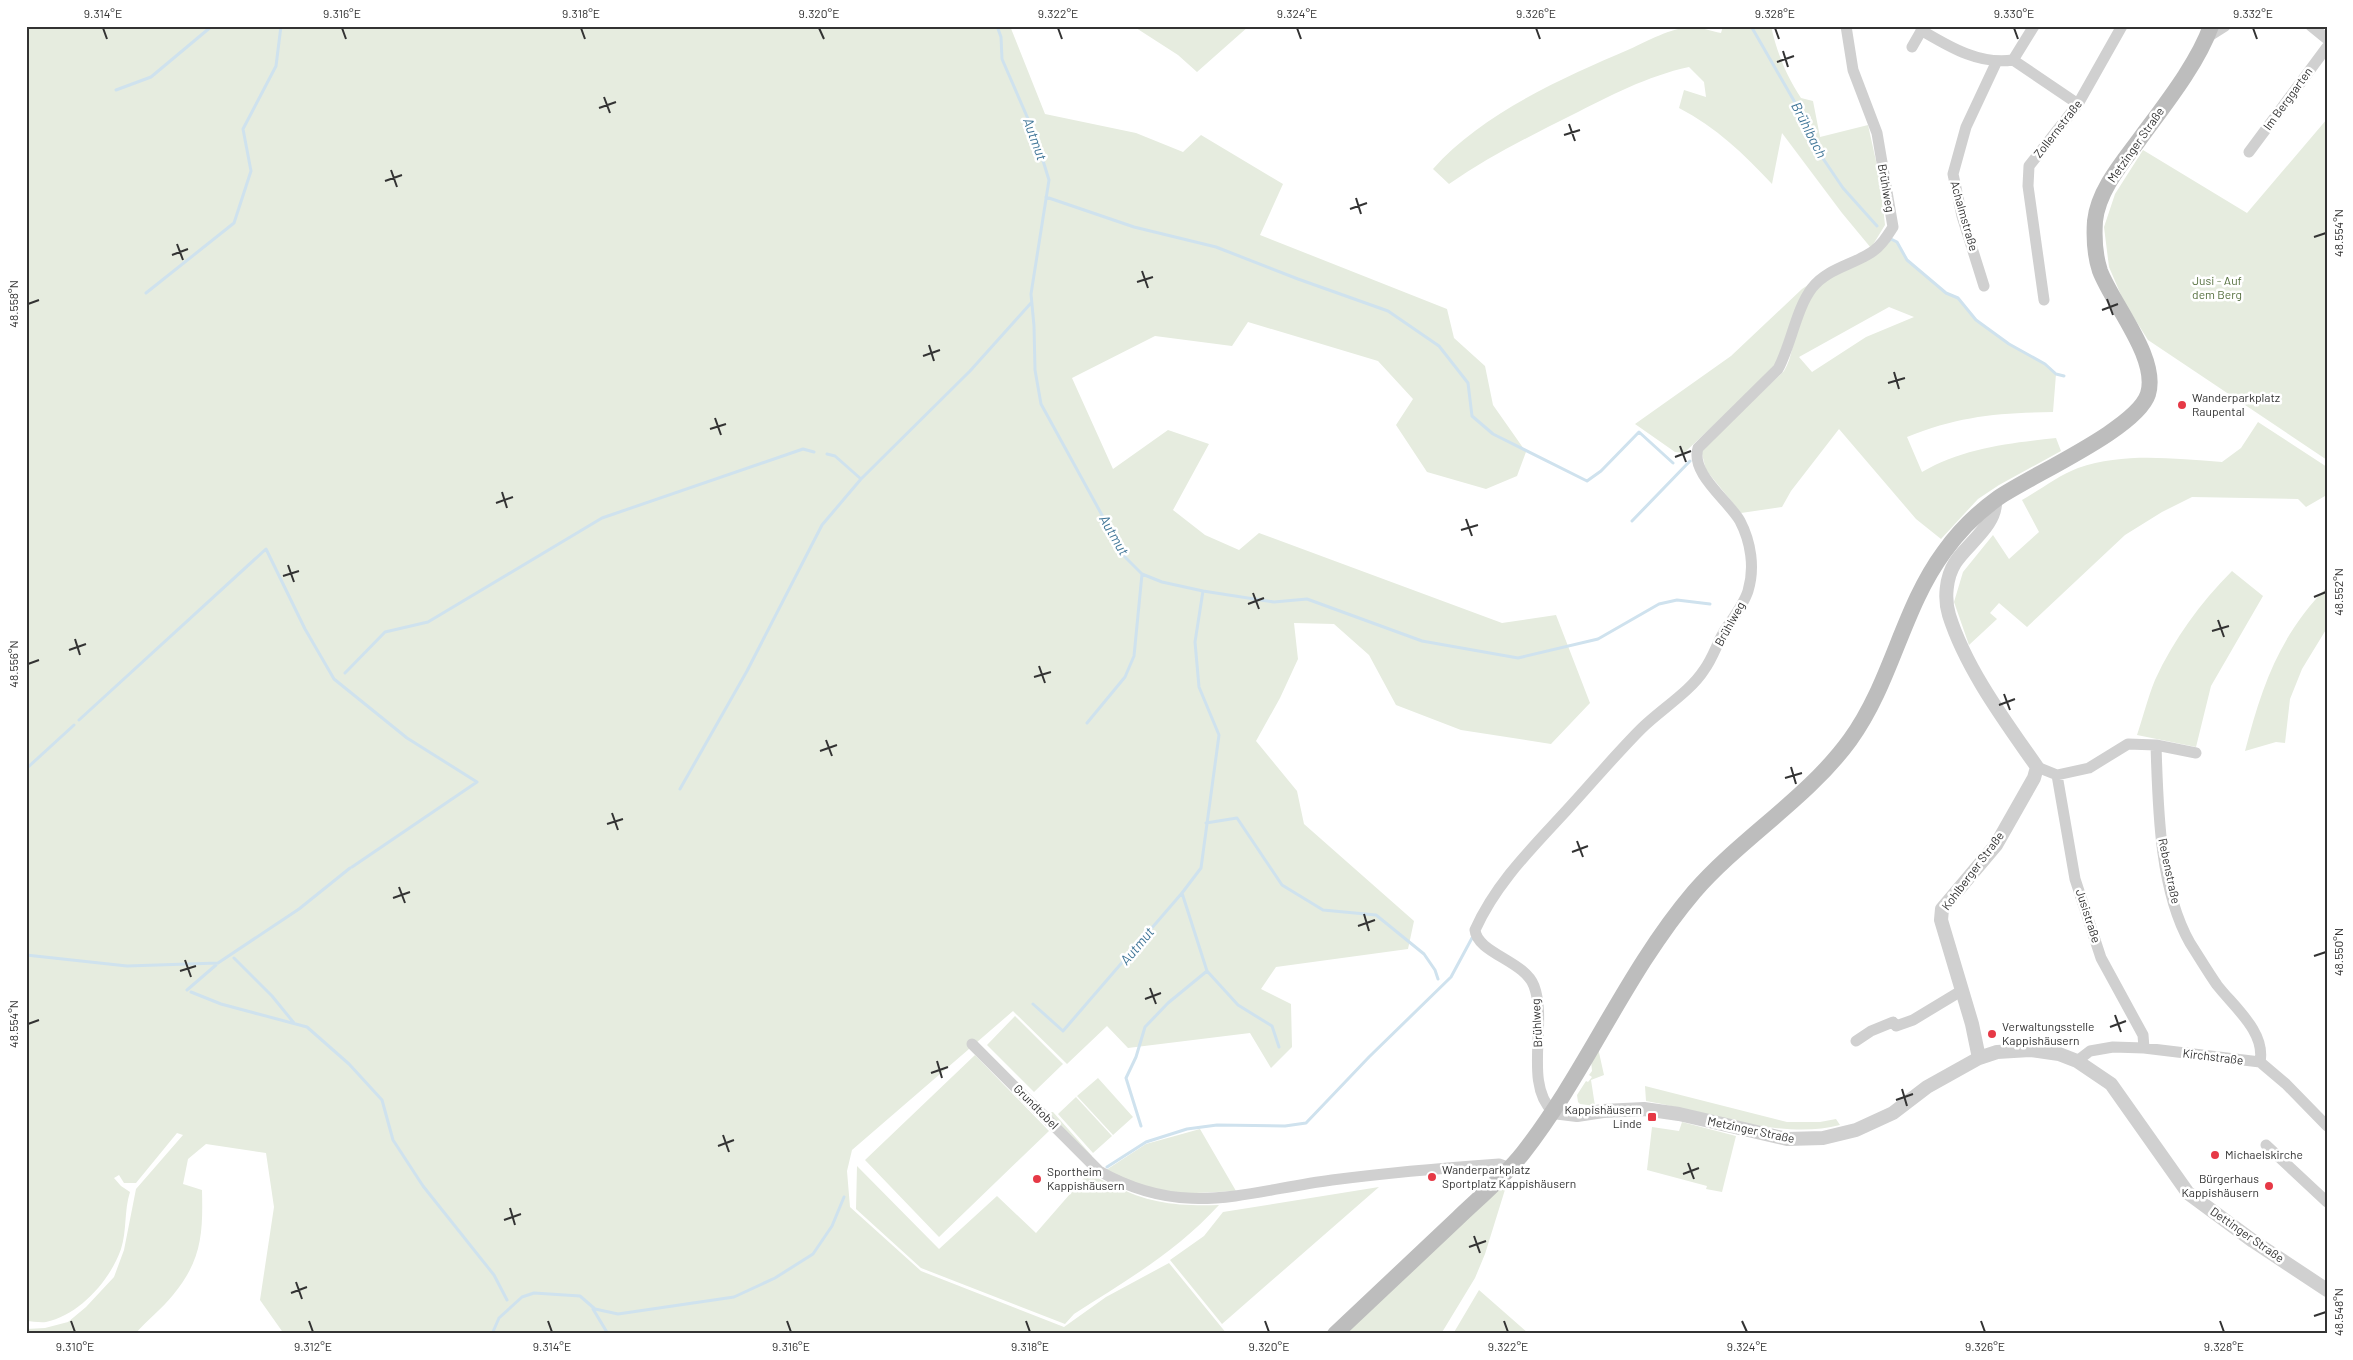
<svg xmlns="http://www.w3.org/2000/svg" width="2353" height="1360" viewBox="0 0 2353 1360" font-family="Barlow,sans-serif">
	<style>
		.green { fill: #e6ecdf; fill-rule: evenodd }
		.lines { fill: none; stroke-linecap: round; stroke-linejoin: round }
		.stream { stroke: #cfe2ee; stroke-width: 3 }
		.minor { stroke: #d0d0d0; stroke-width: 11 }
		.tertiary { stroke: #d0d0d0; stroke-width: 14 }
		.secondary { stroke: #bdbdbd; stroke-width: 16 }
		.ticks { fill: none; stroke: #333; stroke-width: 2 }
		.poi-dot { fill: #e63946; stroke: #fff; stroke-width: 2 }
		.labels { text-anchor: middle; stroke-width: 5; stroke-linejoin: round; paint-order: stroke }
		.street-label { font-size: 12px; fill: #333; stroke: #fff }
		.park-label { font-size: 12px; fill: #56703f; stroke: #fff }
		.poi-label { font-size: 12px; fill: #333; stroke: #fff; text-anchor: start }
		.water-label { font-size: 14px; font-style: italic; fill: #3f7597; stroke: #fff }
		.neatline { fill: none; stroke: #333; stroke-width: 2 }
		.ticks-label { font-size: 12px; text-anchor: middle; fill: #333 }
	</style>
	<rect width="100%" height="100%" fill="#fff"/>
	<path class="green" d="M26 26H1010L1045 114 1136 133 1183 152 1201 135 1283 184 1260 235 1447 309 1454 338 1485 366 1493 405 1526 452 1517 476 1486 489 1427 472 1396 425 1413 399 1378 361 1248 322 1232 346 1155 336 1072 378 1113 469 1168 430 1209 444 1173 510 1205 535 1239 550 1259 533 1502 623 1556 615 1590 703 1551 744 1461 730 1396 705 1369 655 1334 624 1294 623 1298 659 1280 698 1256 741 1297 791 1304 824 1414 921 1408 949 1276 967 1261 989 1291 1004 1292 1047 1271 1068 1250 1033 1128 1048 1107 1026 1067 1064 1013 1011 852 1150 847 1171 850 1207 921 1271 1064 1327 1106 1297 1169 1263 1227 1334H284L260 1300 274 1207 266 1153 206 1144 188 1159 183 1184 202 1190C203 1233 202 1260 173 1295 162 1309 147 1320 135 1334H26V1329L45 1328 68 1322 86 1307 114 1277 124 1250 136 1189 183 1135 177 1133 136 1183H124L119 1175 114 1178 121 1186 130 1192C124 1210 127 1231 121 1249 110 1281 79 1315 46 1322 40 1323 32 1321 26 1321Z
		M1133 26H1249L1197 72 1178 55Z
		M1723 26H1771C1777 53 1786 75 1801 98L1813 101 1820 137 1868 125 1880 179 1885 225 1871 248 1842 213 1782 133 1772 184C1744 154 1716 127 1679 108L1684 90 1706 97 1704 82 1689 67C1647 76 1610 96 1572 115 1530 136 1488 157 1449 184L1433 169C1481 114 1564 77 1630 49 1648 41 1670 28 1691 27 1700 27 1711 31 1721 33Z
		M2327 119V460L2148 340 2124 302 2109 267 2104 227 2115 194 2143 150 2247 213Z
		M1891 239 1897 242 1907 260 1946 293 1958 298 1976 320 2009 344 2045 364 2056 374 2053 412C1997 413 1959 416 1907 437L1922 472C1963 448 2009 443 2056 438L2061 451 1999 485 1978 499 1941 539 1916 519 1839 429 1791 491 1782 507 1741 513 1706 470 1701 450 1784 371C1793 357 1792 340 1799 324 1803 314 1808 299 1815 290 1834 268 1867 254 1891 239ZM1889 307 1914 317 1866 337 1812 372 1799 357Z
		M1814 281 1773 370 1684 453 1675 452 1635 424 1731 356 1802 289Z
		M2258 422 2327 467V498L2325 496 2306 507 2298 499 2192 497 2162 512 2125 535 2027 627 1999 603 1990 613 1997 619 1969 645 1954 602 1963 572 1993 535 2009 559 2039 532 2022 500C2040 490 2059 475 2078 468 2125 452 2174 459 2222 462L2241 448Z
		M2232 571 2263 596 2211 686 2196 747 2137 735C2143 717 2148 697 2155 680 2174 639 2200 603 2232 571Z
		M2327 587V628L2302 669 2290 699 2285 743 2276 742 2245 751C2262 686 2279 636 2327 587Z
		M1015 1016 1063 1064 1034 1092 987 1045Z
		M1598 1048 1604 1075 1591 1080 1595 1106 1580 1104 1578 1102 1577 1095 1586 1081 1588 1082 1592 1077 1589 1075 1592 1071 1591 1060Z
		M975 1055 1049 1131 939 1237 865 1160Z
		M1098 1078 1133 1117 1113 1135 1077 1096Z
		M1645 1086 1787 1122H1820L1836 1119 1840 1125C1781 1141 1707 1111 1646 1101Z
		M1076 1097 1112 1136 1093 1153 1058 1114Z
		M1050 1112H1053L1092 1156 1090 1157 1050 1116Z
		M1682 1122 1736 1136 1722 1192 1706 1189 1707 1186 1647 1170 1652 1127 1679 1131Z
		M1200 1129 1236 1191 1177 1194 1144 1188 1106 1170 1146 1144Z
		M857 1166 939 1249 997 1196 1036 1233 1090 1171C1096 1178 1104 1181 1113 1185 1150 1204 1177 1206 1219 1205 1176 1252 1127 1280 1074 1314L1065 1324 921 1268 856 1209Z
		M1508 1180 1485 1254 1475 1278 1441 1334H1345Z
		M1379 1187 1222 1324 1170 1260 1204 1236 1223 1212Z
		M1479 1290 1529 1334H1453Z"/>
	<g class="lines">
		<path class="stream" d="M997 26 1001 37 1002 59 1035 135 1049 180 1031 294 1034 326 1035 370 1041 404 1125 557 1142 574 1162 582 1203 591 1195 642 1199 687 1219 735 1201 868 1182 893 1063 1031 1033 1004
			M1751 26 1797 106 1824 160 1843 188 1877 226
			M116 90 151 77 212 26
			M1046 197 1134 227 1216 247 1298 279 1388 311 1439 346 1468 383 1472 416 1493 434 1587 481 1601 471 1639 432 1673 463
			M1889 241 1891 239 1897 242 1907 260 1946 293 1958 298 1976 320 2009 344 2045 364 2056 374 2064 376
			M146 293 234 223 251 171 243 129 276 66 281 26
			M827 454 835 456 861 479
			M1632 521 1690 461
			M1203 591 1274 602 1307 599 1422 641 1518 658 1598 639 1659 604 1677 600 1710 604
			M345 673 385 632 428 622 602 518 803 449 814 452
			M79 720 266 549 305 629 334 679 407 738 477 782 352 867
			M1087 723 1125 677 1134 656 1142 574
			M26 769 74 725
			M680 789 747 671 822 525 861 479 970 371 1031 303
			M1206 823 1237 818 1282 885 1323 910 1376 915 1424 954 1435 970 1438 979
			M1182 893 1207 971 1238 1005 1272 1026 1279 1047
			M26 955 127 966 218 963 299 909 350 868
			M234 958 272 996 294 1023
			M187 990 216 965
			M191 992 221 1004 307 1027 349 1064 382 1100 393 1140 423 1186 494 1275 507 1300
			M1141 1126 1126 1078 1136 1057 1145 1027 1168 1003 1207 971
			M1107 1167 1146 1142 1187 1129 1217 1125 1285 1126 1306 1123 1369 1057 1451 977 1472 938 1475 939
			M593 1309 608 1334
			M492 1334 499 1318 522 1297 534 1293 580 1296 595 1309 618 1314 734 1297 775 1278 813 1254 832 1226 844 1197"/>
		<path class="minor" d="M2311 26 2327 39
			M1921 30C1950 47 1979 65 2013 60L2078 104
			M2206 38 2225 26
			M1912 47 1924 26
			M2013 60 2034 26
			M2249 152 2327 47
			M1984 286 1962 216 1953 174 1966 127 1996 63
			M2044 300 2028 186 2029 166 2078 104 2122 26
			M2156 745C2158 806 2159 889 2190 943 2199 957 2208 972 2217 985 2234 1007 2266 1032 2260 1062
			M2037 767 2057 775 2089 768 2128 744 2156 745 2196 753
			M2057 775 2075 879 2101 958 2143 1035 2144 1048
			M1856 1041 1871 1031 1893 1022 1896 1026 1913 1020 1961 991
			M972 1044 1099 1171C1184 1219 1243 1192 1332 1180 1387 1173 1443 1168 1499 1164L1510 1168
			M2077 1061 2090 1051 2113 1047 2144 1048 2260 1062 2286 1084 2327 1126
			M1553 1112C1523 1084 1548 1023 1534 986 1525 961 1477 953 1475 930 1496 883 1532 848 1566 811 1591 784 1615 755 1641 729 1660 710 1690 692 1704 670 1713 658 1717 643 1725 630 1733 618 1744 604 1748 591 1755 568 1751 542 1740 521 1729 501 1690 474 1698 448L1778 369C1791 345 1796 309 1812 288 1826 270 1848 266 1867 255 1879 249 1886 238 1893 227L1877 133 1853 70 1846 26
			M2266 1145 2327 1202"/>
		<path class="tertiary" d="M1979 1058 1972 1024 1941 920 1942 909 1996 845 2034 778 2037 767C2005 721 1966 669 1949 615 1944 599 1946 577 1955 563 1967 544 1997 525 1995 500
			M1553 1112 1577 1115 1603 1111 1644 1109 1679 1114 1787 1139 1823 1138 1856 1130 1893 1113 1927 1087 1979 1058 1997 1052 2030 1050 2059 1054 2077 1061 2111 1084 2188 1193 2253 1241 2327 1290"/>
		<path class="secondary" d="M1335 1334C1376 1295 1417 1257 1458 1218 1480 1197 1504 1177 1523 1153 1587 1071 1626 972 1694 892 1741 838 1808 798 1850 740 1892 682 1902 609 1944 552 1959 531 1977 513 1998 498 2031 475 2137 429 2148 394 2159 358 2113 305 2100 271 2095 256 2094 236 2095 221 2098 191 2122 163 2139 140 2163 107 2197 65 2211 26"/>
	</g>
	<path class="ticks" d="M103 28 107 39M342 28 346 39M581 28 585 39M819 28 824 39M1058 28 1062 39M1297 28 1301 39M1536 28 1540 39M1775 28 1779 39M2014 28 2018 39M2253 28 2257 39M1783 51 1788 67M1777 62 1794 56M604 97 610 113M599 108 616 102M1569 124 1575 141M1564 135 1580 130M391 170 397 187M385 181 402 175M1356 198 1361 214M1350 209 1367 203M2314 237 2326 233M177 244 183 260M172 255 188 249M1142 271 1148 288M1137 282 1153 277M2107 299 2113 315M28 304 39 300M2102 310 2118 304M929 345 934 361M923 356 940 350M1894 372 1899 389M1888 383 1905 378M715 418 721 435M710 429 726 424M1680 446 1686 462M1675 457 1691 451M502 492 507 508M496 503 513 497M1466 519 1472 536M1461 530 1478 525M288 565 294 582M283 576 299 571M1253 593 1259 609M2314 597 2326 592M1248 604 1264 598M2218 620 2224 637M2212 631 2229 626M75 639 80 655M69 650 86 644M28 664 39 660M1039 666 1045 683M1034 677 1051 672M2004 694 2010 710M1999 705 2015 699M826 740 832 756M820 751 837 745M1791 767 1796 784M1785 778 1802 773M612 813 618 830M607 824 623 819M1577 841 1583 857M1572 852 1588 846M399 887 405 903M393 898 410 892M1364 914 1369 931M1358 926 1375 920M2314 956 2326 952M185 960 191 977M180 971 196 966M1150 988 1156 1004M1145 999 1161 993M2115 1015 2121 1032M28 1024 39 1020M2110 1027 2126 1021M937 1061 942 1078M931 1073 948 1067M1902 1089 1907 1106M1896 1100 1913 1094M723 1135 729 1152M718 1146 734 1140M1688 1163 1694 1179M1683 1174 1699 1168M510 1208 515 1225M504 1220 521 1214M1474 1236 1480 1253M1469 1247 1486 1241M296 1282 302 1299M291 1293 307 1287M2314 1316 2326 1312M71 1321 75 1332M309 1321 313 1332M548 1321 552 1332M787 1321 791 1332M1026 1321 1030 1332M1265 1321 1269 1332M1504 1321 1508 1332M1742 1321 1747 1332M1981 1321 1985 1332M2220 1321 2224 1332"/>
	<g class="poi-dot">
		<circle cx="2182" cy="405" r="5"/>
		<circle cx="1992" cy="1034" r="5"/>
		<rect x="1647" y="1112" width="10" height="10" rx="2.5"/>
		<circle cx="2215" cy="1155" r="5"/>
		<circle cx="1432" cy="1177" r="5"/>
		<circle cx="1037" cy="1179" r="5"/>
		<circle cx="2269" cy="1186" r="5"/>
	</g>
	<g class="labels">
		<g class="street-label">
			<text transform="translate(2288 99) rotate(-54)" y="4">Im Berggarten</text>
			<text transform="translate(2058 129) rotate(-52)" y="4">Zollernstraße</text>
			<text transform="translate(2136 145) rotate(-55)" y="4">Metzinger Straße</text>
			<text transform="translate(1886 188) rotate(80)" y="4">Brühlweg</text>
			<text transform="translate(1964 216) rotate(74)" y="4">Achalmstraße</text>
			<text transform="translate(1730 624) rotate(-61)" y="4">Brühlweg</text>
			<text transform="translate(1973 871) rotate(-53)" y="4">Kohlberger Straße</text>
			<text transform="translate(2169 871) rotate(78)" y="4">Rebenstraße</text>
			<text transform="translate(2088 916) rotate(72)" y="4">Jusistraße</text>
			<text transform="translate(1537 1023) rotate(-93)" y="4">Brühlweg</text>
			<text transform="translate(2213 1057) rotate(7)" y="4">Kirchstraße</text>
			<text transform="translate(1036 1107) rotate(45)" y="4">Grundtobel</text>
			<text transform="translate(1751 1130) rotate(12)" y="4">Metzinger Straße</text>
			<text transform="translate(2247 1235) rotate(35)" y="4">Dettinger Straße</text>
		</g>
		<g class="park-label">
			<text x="2217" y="285">Jusi - Auf<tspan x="2217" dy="14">dem Berg</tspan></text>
		</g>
		<g class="poi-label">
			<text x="2192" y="402">Wanderparkplatz<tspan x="2192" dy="14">Raupental</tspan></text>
			<text x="2002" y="1031">Verwaltungsstelle<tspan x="2002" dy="14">Kappishäusern</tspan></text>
			<text x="1642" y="1114" text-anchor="end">Kappishäusern<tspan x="1642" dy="14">Linde</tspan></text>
			<text x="2225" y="1159">Michaelskirche</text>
			<text x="1442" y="1174">Wanderparkplatz<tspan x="1442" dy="14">Sportplatz Kappishäusern</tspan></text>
			<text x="1047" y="1176">Sportheim<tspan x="1047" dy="14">Kappishäusern</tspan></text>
			<text x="2259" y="1183" text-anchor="end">Bürgerhaus<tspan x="2259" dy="14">Kappishäusern</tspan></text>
		</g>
		<g class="water-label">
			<text transform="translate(1809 130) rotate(63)" y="5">Brühlbach</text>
			<text transform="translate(1035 139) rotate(70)" y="5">Autmut</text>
			<text transform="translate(1114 535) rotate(60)" y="5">Autmut</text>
			<text transform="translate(1137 946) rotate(-50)" y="5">Autmut</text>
		</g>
	</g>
	<rect width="2353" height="1360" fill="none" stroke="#ffffff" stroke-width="55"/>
	<rect x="28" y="28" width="2298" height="1304" class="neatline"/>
	<g class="ticks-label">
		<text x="103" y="18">9.314°E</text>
		<text x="342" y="18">9.316°E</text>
		<text x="581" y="18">9.318°E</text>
		<text x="819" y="18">9.320°E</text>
		<text x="1058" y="18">9.322°E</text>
		<text x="1297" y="18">9.324°E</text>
		<text x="1536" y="18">9.326°E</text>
		<text x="1775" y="18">9.328°E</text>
		<text x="2014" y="18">9.330°E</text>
		<text x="2253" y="18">9.332°E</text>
		<text transform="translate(2339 233) rotate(-90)" y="4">48.554°N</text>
		<text transform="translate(14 304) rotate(-90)" y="4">48.558°N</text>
		<text transform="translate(2339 592) rotate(-90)" y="4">48.552°N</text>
		<text transform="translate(14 664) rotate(-90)" y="4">48.556°N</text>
		<text transform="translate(2339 952) rotate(-90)" y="4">48.550°N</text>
		<text transform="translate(14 1024) rotate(-90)" y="4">48.554°N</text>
		<text transform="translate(2339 1312) rotate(-90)" y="4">48.548°N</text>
		<text x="75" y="1351">9.310°E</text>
		<text x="313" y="1351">9.312°E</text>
		<text x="552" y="1351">9.314°E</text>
		<text x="791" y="1351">9.316°E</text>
		<text x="1030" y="1351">9.318°E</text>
		<text x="1269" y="1351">9.320°E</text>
		<text x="1508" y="1351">9.322°E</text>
		<text x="1747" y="1351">9.324°E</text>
		<text x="1985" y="1351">9.326°E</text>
		<text x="2224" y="1351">9.328°E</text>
	</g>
</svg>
